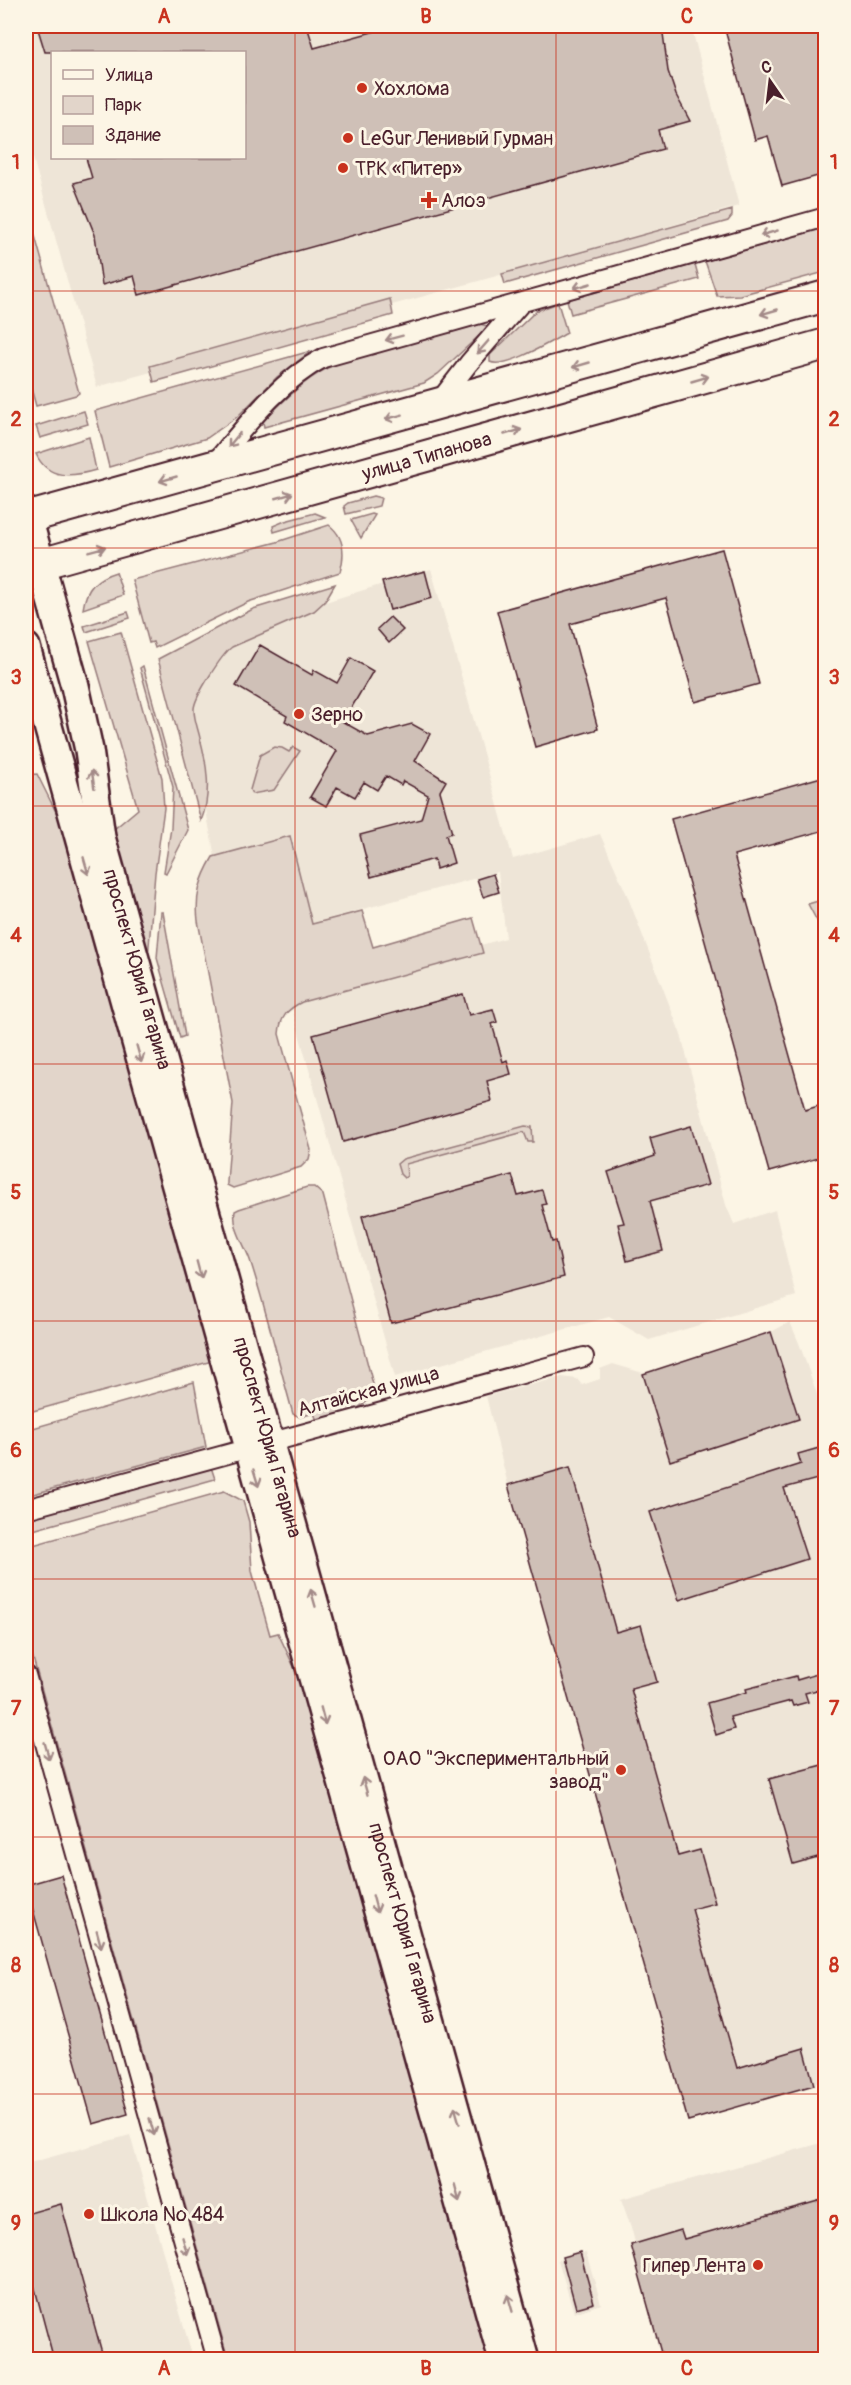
<svg xmlns="http://www.w3.org/2000/svg" width="851" height="2385" viewBox="0 0 851 2385" font-family="Pangolin,sans-serif">
	<style>
		.built { fill: #eee5d7; fill-rule: evenodd }
		.green { fill: #e2d5ca; stroke: #967a7a; stroke-width: 1.5 }
		.building { fill: #cfc0b7; stroke: #4a1f2b; stroke-width: 1.5 }
		.lines { fill: none; stroke-linecap: round; stroke-linejoin: round }
		.minor-casing { stroke: #4a1f2b; stroke-width: 22 }
		.secondary-casing { stroke: #4a1f2b; stroke-width: 32 }
		.primary-casing { stroke: #4a1f2b; stroke-width: 34 }
		.minor { stroke: #fcf5e5; stroke-width: 18 }
		.secondary { stroke: #fcf5e5; stroke-width: 27 }
		.primary { stroke: #fcf5e5; stroke-width: 30 }
		.oneway { stroke: #a38a88 }
		.grid { fill: none; stroke: #c8321e; stroke-width: 1.5; stroke-opacity: 0.55 }
		.poi-dot { fill: #c8321e; stroke: #fcf5e5; stroke-width: 2 }
		.labels { text-anchor: middle; stroke-width: 6; stroke-linejoin: round; paint-order: stroke }
		.poi-label { font-size: 20px; fill: #4a1f2b; stroke: #fcf5e5; text-anchor: start }
		.street-label { font-size: 20px; fill: #4a1f2b; stroke: #fcf5e5 }
		.neatline { fill: none; stroke: #c8321e; stroke-width: 2 }
		.grid-label { font-size: 20px; text-anchor: middle; font-weight: bold; fill: #c8321e }
	</style>
	<rect width="100%" height="100%" fill="#fcf5e5"/>
	<filter id="ink" filterUnits="userSpaceOnUse"><feTurbulence type="fractalNoise" baseFrequency=".0167" numOctaves="2"/><feDisplacementMap in="SourceGraphic" scale="12" xChannelSelector="R" yChannelSelector="G"/><feConvolveMatrix kernelMatrix="1 2 1 2 8 2 1 2 1" color-interpolation-filters="sRGB"/></filter>
	<g filter="url(#ink)">
		<path class="built" d="M26 26H691L739 206 493 277 97 387 26 133ZM52 52H244V158H52Z
			M431 569 513 859 600 834 627 895 681 1035 726 1205 734 1224 775 1210 796 1296 649 1340 609 1317 395 1377 289 998 506 938 498 872 232 945 186 707 219 642 268 620Z
			M790 1322 799 1343 818 1397 826 1404 825 1503 817 1544 826 1575 825 2080 688 2121 508 1485 486 1396 562 1377 577 1379 582 1385 600 1379V1369L613 1364 643 1373 771 1332Z
			M130 2135 193 2359 26 2360V2164Z
			M825 2142V2359H665L631 2227 621 2199Z
			M586 2252 601 2304 574 2313 558 2260Z"/>
		<path class="green" d="M26 204 79 393 76 395 36 406 31 388 26 389Z
			M732 210V216L728 221 505 284 502 274Z
			M825 228V272L740 295 717 296 705 261Z
			M695 264 699 279 571 314 567 300Z
			M390 299 393 315 154 382 150 366Z
			M558 303 567 333C550 342 506 369 490 362V355L536 311Z
			M480 324 487 326 483 332 438 374 424 383 264 427 263 422 267 417C289 396 308 376 336 364Z
			M311 351 277 377 237 417 207 438 109 467 95 411Z
			M84 411 88 424 40 438 36 426Z
			M89 437 96 470C72 477 48 480 36 454Z
			M373 496 381 498 379 506 346 514 344 506 348 503Z
			M315 513 325 517 274 532 273 526 285 521Z
			M372 514 375 515 361 538 351 520Z
			M329 525C345 537 345 555 340 572L248 602 155 648 153 642 149 643 132 580 277 542Z
			M116 572 123 595 83 609C86 588 96 578 116 572Z
			M335 584 325 601 314 611 232 647C222 654 193 699 194 710 194 719 198 729 200 738 207 764 212 794 201 821L158 659 253 609Z
			M128 612 130 618 86 632 84 626Z
			M121 632 162 778 164 808 155 873 148 958 113 830 138 809 89 641Z
			M143 666 188 830 166 873 164 872 171 828 173 787 140 668Z
			M274 747 282 748 289 752 293 747 300 751 274 790 252 794 250 790 260 755Z
			M26 762 29 775 37 774 62 824 212 1361 26 1413Z
			M290 836 312 924 362 911 373 947 473 918 483 953 302 1002C287 1009 280 1018 279 1034L311 1150 309 1159 301 1167 233 1188 227 1185V1182L233 1103 198 921C195 896 200 879 213 857Z
			M825 899H826L825 925 817 921 808 904Z
			M161 912H163L185 1036 180 1038 157 958Z
			M525 1126 532 1127 533 1142H528L524 1132 406 1164 407 1176 404 1178 400 1174 397 1164 403 1159Z
			M307 1187H314L323 1195 374 1388C368 1413 337 1415 317 1421L314 1413 300 1417 293 1414C279 1364 267 1313 251 1263 246 1246 232 1229 235 1211L239 1209Z
			M194 1382 206 1447 26 1496V1430Z
			M211 1467 215 1479 26 1532V1519Z
			M224 1491 243 1501 249 1522 252 1571 270 1635 278 1633 303 1686 491 2359H228L26 1633V1547Z"/>
		<path class="building" d="M37 26H94L96 30 113 26H307L314 48 394 26H662L668 71 676 95 690 121 658 130 663 149 139 295 134 276 102 285 95 235 74 183 92 178 86 158H244V52H45Z
			M724 26H825V174L782 186 768 136 755 140Z
			M722 549 759 684 695 702 666 598 570 624 598 729 535 747 497 611Z
			M425 571 432 598 390 610 382 582Z
			M390 617 403 630 389 643 377 629Z
			M260 645 312 675 314 670 337 683 351 658 373 671 343 722 368 736 412 724 430 734 415 761 446 781 440 791 452 833 446 835 454 863 436 869 434 859 371 877 360 835 421 819 428 795 403 781 401 785 386 776 377 790 364 782 355 797 337 787 326 806 310 797 337 751 285 721 287 716 236 686Z
			M825 776V830L734 855 805 1110 825 1104V1156L769 1172 671 819Z
			M493 874 499 892 483 897 477 879Z
			M463 994 469 1015 493 1009 497 1022 492 1024 503 1062 507 1060 511 1074 487 1081 492 1101 343 1142 313 1035Z
			M691 1126 708 1185 650 1201 663 1251 627 1261 618 1224 624 1223 608 1172 655 1156 650 1138Z
			M512 1175 518 1196 542 1190 546 1204 542 1205 552 1242 556 1241 564 1277 391 1323 362 1216Z
			M771 1332 799 1419 670 1461 643 1374Z
			M819 1448 821 1457 825 1455V1477L784 1488 807 1559 679 1600 650 1512 801 1464 798 1454Z
			M570 1467 616 1632 641 1625 657 1682 631 1689 678 1856 700 1850 715 1903 692 1909 737 2068 804 2048 814 2085 688 2121 508 1485Z
			M817 1674 821 1689 805 1693 808 1702 793 1706 791 1701 730 1717 734 1729 716 1735 707 1703 747 1692 746 1689 796 1676 797 1680Z
			M822 1765 825 1778V1855L793 1864 769 1779Z
			M61 1875 128 2114 93 2124 26 1885Z
			M825 2199V2360H663L631 2245 681 2230 684 2239Z
			M61 2204 86 2295 104 2360H54L26 2255V2214Z
			M580 2252 594 2303 576 2308 562 2257Z"/>
		<g class="lines">
			<g class="minor-casing">
				<path id="minor" d="M438 403 469 363 521 303
					M213 465C245 427 278 382 323 358L826 217
					M26 1509 584 1357
					M26 1675 217 2360"/>
			</g>
			<g class="secondary-casing">
				<g id="secondary">
					<path id="s1" d="M26 511 75 686 89 750 101 837 525 2360"/>
					<path d="M26 647 503 2360"/>
				</g>
			</g>
			<g class="primary-casing">
				<g id="primary">
					<path d="M26 518 826 296"/>
					<path id="s2" d="M26 568 826 344"/>
				</g>
			</g>
			<use href="#minor" class="minor"/>
			<use href="#secondary" class="secondary"/>
			<use href="#primary" class="primary"/>
		</g>
		<defs><path id="oneway-shaft" d="M-6 0H5M1.5-3L5.5 0L1.5 3" fill="none" stroke-width="1.6" stroke-linecap="round" stroke-linejoin="round" transform="scale(1.5)"/></defs>
		<g class="oneway">
			<use href="#oneway-shaft" transform="translate(769 233) rotate(164)"/>
			<use href="#oneway-shaft" transform="translate(582 286) rotate(164)"/>
			<use href="#oneway-shaft" transform="translate(769 312) rotate(164)"/>
			<use href="#oneway-shaft" transform="translate(394 338) rotate(165)"/>
			<use href="#oneway-shaft" transform="translate(483 347) rotate(131)"/>
			<use href="#oneway-shaft" transform="translate(581 365) rotate(164)"/>
			<use href="#oneway-shaft" transform="translate(700 379) rotate(-16)"/>
			<use href="#oneway-shaft" transform="translate(394 417) rotate(165)"/>
			<use href="#oneway-shaft" transform="translate(513 432) rotate(-16)"/>
			<use href="#oneway-shaft" transform="translate(234 440) rotate(129)"/>
			<use href="#oneway-shaft" transform="translate(168 479) rotate(164)"/>
			<use href="#oneway-shaft" transform="translate(284 496) rotate(-16)"/>
			<use href="#oneway-shaft" transform="translate(97 549) rotate(-15)"/>
			<use href="#oneway-shaft" transform="translate(93 779) rotate(-98)"/>
			<use href="#oneway-shaft" transform="translate(86 866) rotate(74)"/>
			<use href="#oneway-shaft" transform="translate(139 1054) rotate(74)"/>
			<use href="#oneway-shaft" transform="translate(199 1270) rotate(75)"/>
			<use href="#oneway-shaft" transform="translate(256 1478) rotate(73)"/>
			<use href="#oneway-shaft" transform="translate(313 1598) rotate(-106)"/>
			<use href="#oneway-shaft" transform="translate(323 1716) rotate(75)"/>
			<use href="#oneway-shaft" transform="translate(47 1751) rotate(74)"/>
			<use href="#oneway-shaft" transform="translate(365 1786) rotate(-106)"/>
			<use href="#oneway-shaft" transform="translate(375 1904) rotate(75)"/>
			<use href="#oneway-shaft" transform="translate(99 1939) rotate(75)"/>
			<use href="#oneway-shaft" transform="translate(457 2115) rotate(-106)"/>
			<use href="#oneway-shaft" transform="translate(152 2127) rotate(74)"/>
			<use href="#oneway-shaft" transform="translate(457 2193) rotate(75)"/>
			<use href="#oneway-shaft" transform="translate(185 2246) rotate(74)"/>
			<use href="#oneway-shaft" transform="translate(510 2303) rotate(-106)"/>
		</g>
	</g>
	<path class="grid" d="M295 26V2360M556 26V2360M26 291H826M26 548H826M26 806H826M26 1064H826M26 1321H826M26 1579H826M26 1837H826M26 2094H826"/>
	<g class="poi-dot">
		<circle cx="362" cy="88" r="6"/>
		<circle cx="348" cy="138" r="6"/>
		<circle cx="343" cy="168" r="6"/>
		<path d="M426 191h6v6h6v6h-6v6h-6v-6h-6v-6h6z"/>
		<circle cx="299" cy="714" r="6"/>
		<circle cx="621" cy="1770" r="6"/>
		<circle cx="89" cy="2214" r="6"/>
		<circle cx="758" cy="2265" r="6"/>
	</g>
	<g class="labels">
		<g class="poi-label">
			<text x="374" y="95">Хохлома</text>
			<text x="360" y="145">LeGur Ленивый Гурман</text>
			<text x="355" y="175">ТРК «Питер»</text>
			<text x="441" y="207">Алоэ</text>
			<text x="311" y="721">Зерно</text>
			<text x="609" y="1765" text-anchor="end">ОАО "Экспериментальный<tspan x="609" dy="23">завод"</tspan></text>
			<text x="101" y="2221">Школа № 484</text>
			<text x="746" y="2272" text-anchor="end">Гипер Лента</text>
		</g>
		<g class="street-label">
			<text dy="7" stroke="none"><textPath href="#s2" startOffset="416">улица Типанова</textPath></text>
			<text dy="7" stroke="none"><textPath href="#s1" startOffset="472">проспект Юрия Гагарина</textPath></text>
			<text transform="translate(368 1391) rotate(-15)" y="7">Алтайская улица</text>
			<text dy="7" stroke="none"><textPath href="#s1" startOffset="958">проспект Юрия Гагарина</textPath></text>
			<text dy="7" stroke="none"><textPath href="#s1" startOffset="1462">проспект Юрия Гагарина</textPath></text>
		</g>
	</g>
	<rect width="851" height="2385" fill="none" stroke="#fcf5e5" stroke-width="66"/>
	<rect x="51" y="51" width="195" height="108" fill="#fcf5e5" stroke="#b59f9b" stroke-width="1.5"/>
	<rect x="63" y="70" width="30" height="9" fill="#fcf5e5" stroke="#b59f9b" stroke-width="1.5"/>
	<text x="105" y="81" font-size="18" fill="#4a1f2b">Улица</text>
	<rect x="63" y="96" width="30" height="18" fill="#e2d5ca" stroke="#b59f9b" stroke-width="1.5"/>
	<text x="105" y="111" font-size="18" fill="#4a1f2b">Парк</text>
	<rect x="63" y="126" width="30" height="18" fill="#cfc0b7" stroke="#b59f9b" stroke-width="1.5"/>
	<text x="105" y="141" font-size="18" fill="#4a1f2b">Здание</text>
	<g transform="translate(770 81) rotate(346)" stroke="#fcf5e5" stroke-width="4.5" paint-order="stroke">
	<path d="M0-4.5L10 22L0 15L-10 22Z" fill="#4a1f2b"/>
	<text y="-9" font-size="16" font-weight="bold" text-anchor="middle" fill="#4a1f2b">С</text>
	</g>
	<rect x="33" y="33" width="785" height="2319" class="neatline"/>
	<g class="grid-label">
		<text x="164" y="23">A</text>
		<text x="426" y="23">B</text>
		<text x="687" y="23">C</text>
		<text x="16" y="169">1</text>
		<text x="834" y="169">1</text>
		<text x="16" y="426">2</text>
		<text x="834" y="426">2</text>
		<text x="16" y="684">3</text>
		<text x="834" y="684">3</text>
		<text x="16" y="942">4</text>
		<text x="834" y="942">4</text>
		<text x="16" y="1199">5</text>
		<text x="834" y="1199">5</text>
		<text x="16" y="1457">6</text>
		<text x="834" y="1457">6</text>
		<text x="16" y="1715">7</text>
		<text x="834" y="1715">7</text>
		<text x="16" y="1972">8</text>
		<text x="834" y="1972">8</text>
		<text x="16" y="2230">9</text>
		<text x="834" y="2230">9</text>
		<text x="164" y="2375">A</text>
		<text x="426" y="2375">B</text>
		<text x="687" y="2375">C</text>
	</g>
</svg>
